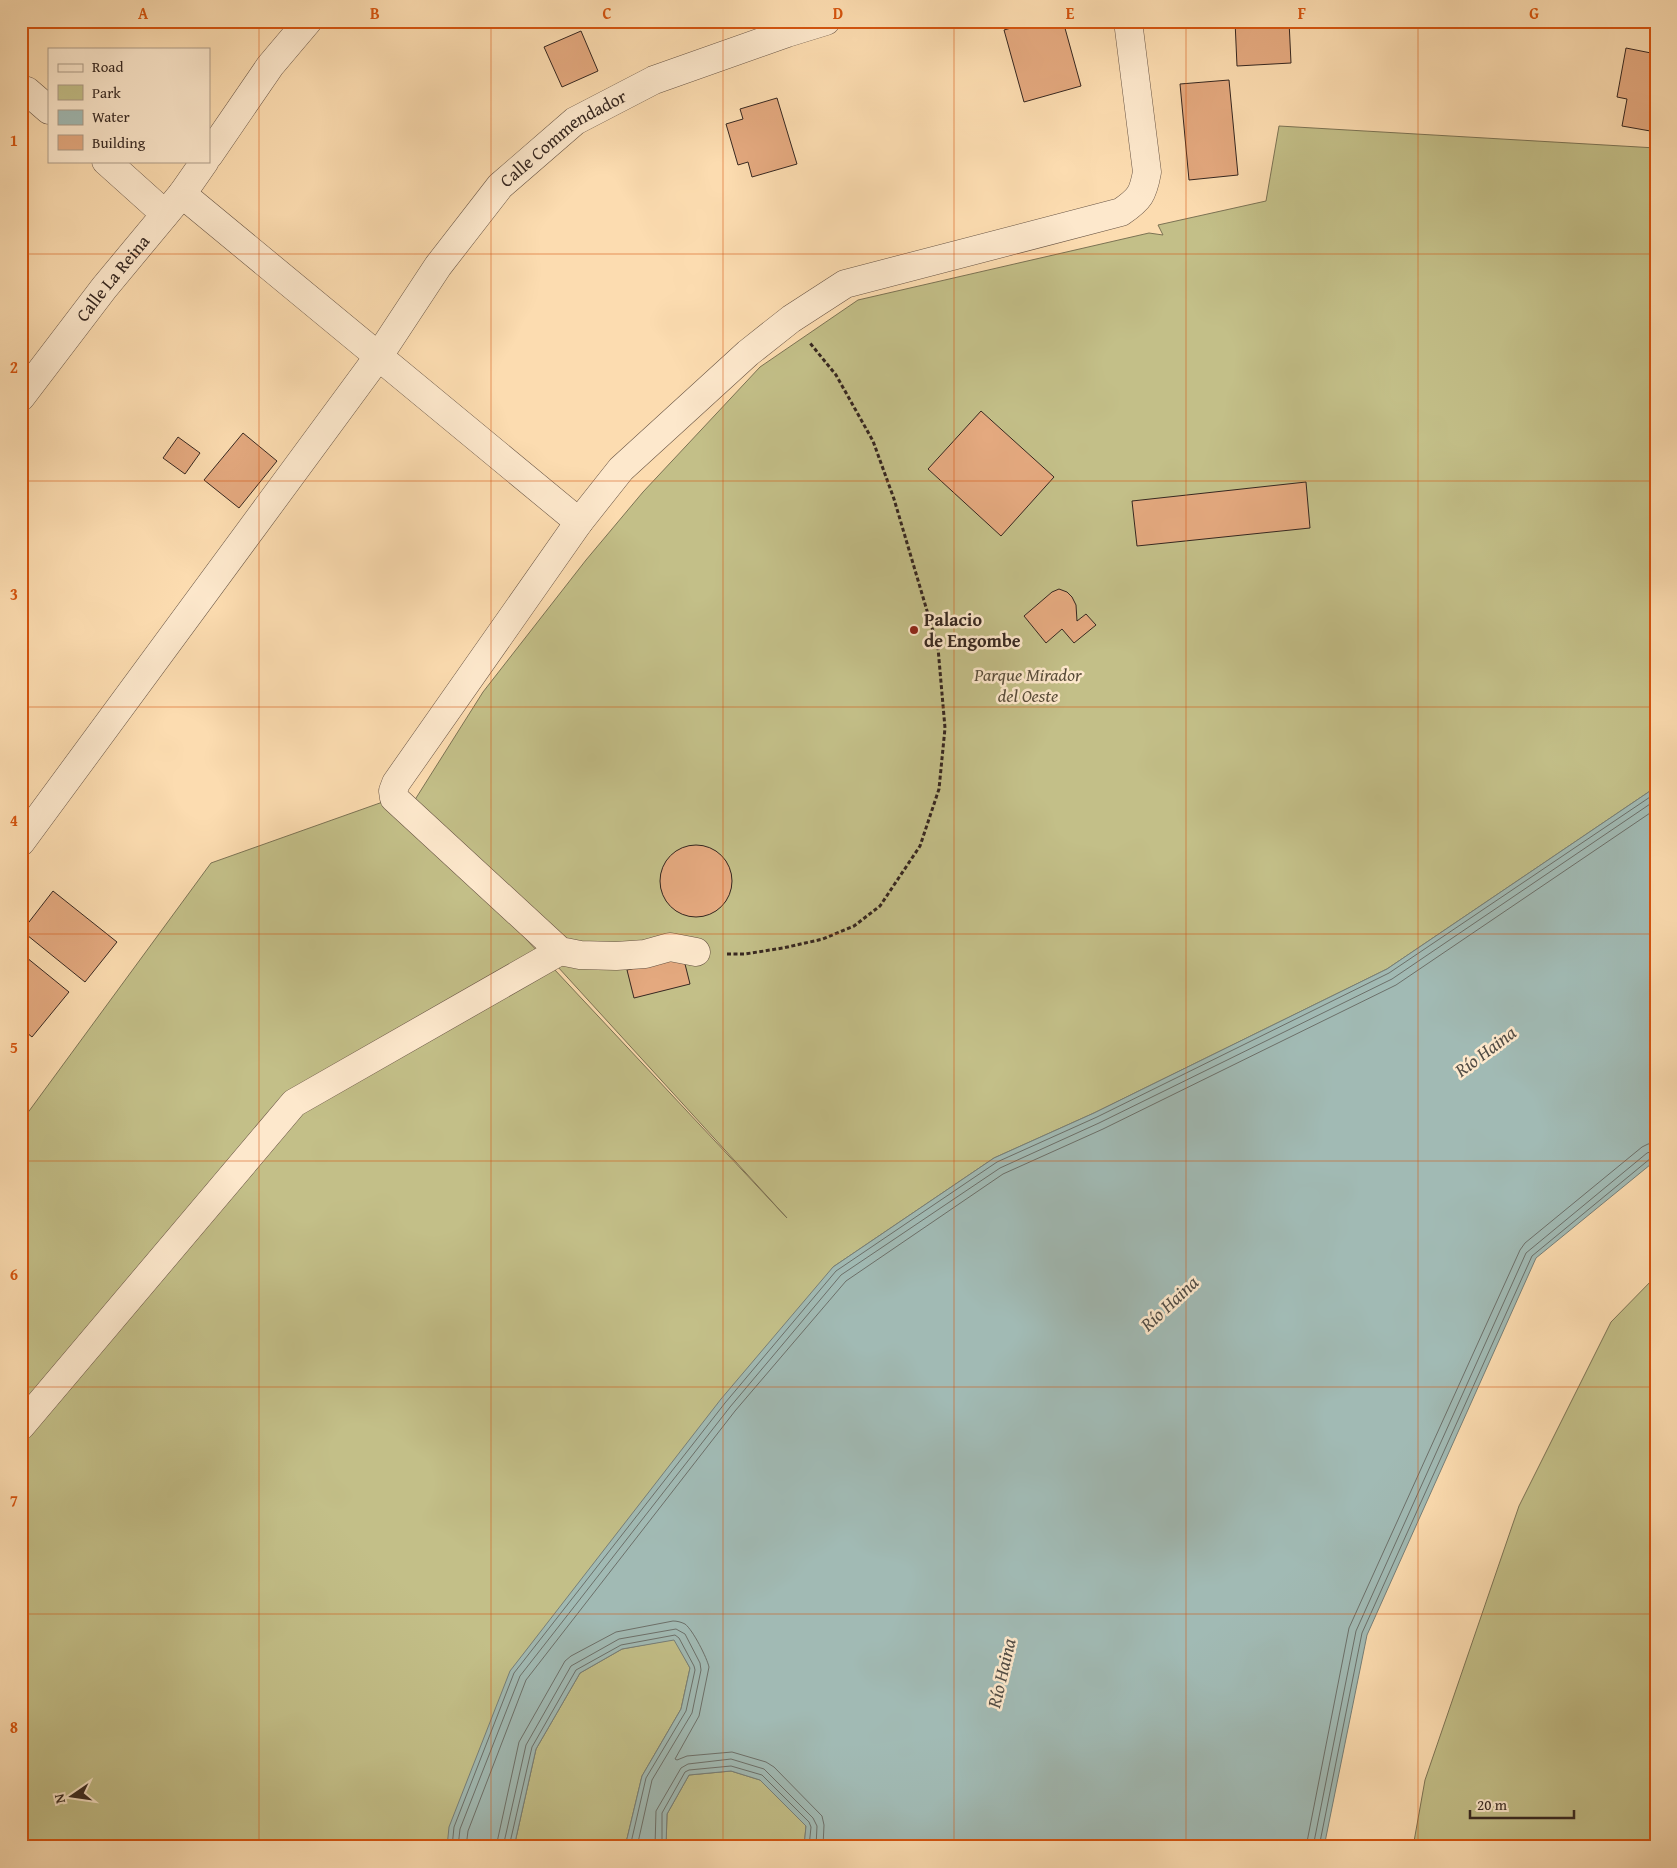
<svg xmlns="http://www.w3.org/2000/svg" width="1677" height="1868" viewBox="0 0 1677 1868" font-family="'Gentium Book Plus',serif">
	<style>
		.green { fill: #c3bf88; stroke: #7c7354 }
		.water { fill: #a1bab4; stroke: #767f79 }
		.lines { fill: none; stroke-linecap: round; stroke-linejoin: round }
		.shore { stroke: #6c706a; stroke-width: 1 }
		.building { fill: #e4a97f; stroke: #362720 }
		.minor-casing { stroke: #685444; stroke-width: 29 }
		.path { stroke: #362720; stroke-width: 3; stroke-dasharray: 4 2.5; stroke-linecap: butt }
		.minor { stroke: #fde8cc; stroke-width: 28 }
		.grid { fill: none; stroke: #d6540e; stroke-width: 1; stroke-opacity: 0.55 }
		.poi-dot { fill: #8f2418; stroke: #fde8cc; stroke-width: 2 }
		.labels { text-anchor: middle; stroke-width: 5; stroke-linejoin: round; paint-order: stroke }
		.street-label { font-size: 18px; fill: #362720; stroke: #fde8cc }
		.poi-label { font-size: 18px; font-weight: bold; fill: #362720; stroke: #fde8cc; text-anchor: start }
		.park-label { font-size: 18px; font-style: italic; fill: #594d3a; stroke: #fde8cc }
		.water-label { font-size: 19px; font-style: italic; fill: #514c45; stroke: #fde8cc }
		.neatline { fill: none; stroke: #d6540e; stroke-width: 2 }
		.grid-label { font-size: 16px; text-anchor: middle; font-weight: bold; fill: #d6540e }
	</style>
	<rect width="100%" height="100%" fill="#fcdcb0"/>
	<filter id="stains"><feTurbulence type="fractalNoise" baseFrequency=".004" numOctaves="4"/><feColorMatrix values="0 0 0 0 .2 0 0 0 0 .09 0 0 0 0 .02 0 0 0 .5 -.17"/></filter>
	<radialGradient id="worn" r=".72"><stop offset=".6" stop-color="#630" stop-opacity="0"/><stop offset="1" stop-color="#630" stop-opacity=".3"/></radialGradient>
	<path class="green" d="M1279 126 1656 148V787L1387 969 1094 1113 994 1158 833 1267 463 1847H21V1122L211 863 394 798 787 1218 411 806 483 692 586 560 643 492 760 367 858 300 1149 233 1163 235 1158 225 1266 201Z
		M1656 1276V1847H1413L1425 1780 1519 1506 1611 1322Z
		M675 1639 690 1668 681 1709 642 1776 625 1847H514L536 1749 580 1673 622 1649Z
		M731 1771 760 1780 806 1826 804 1847H666L667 1814 689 1775Z"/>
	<path class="water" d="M1656 787V1160L1536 1258 1367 1635 1324 1847H804L806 1826 760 1780 731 1771 689 1775 667 1814 666 1847H625L642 1776 681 1709 690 1668 674 1640 622 1649 580 1673 536 1749 514 1847H447L449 1827 510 1671 721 1399 833 1267 994 1158 1094 1113 1387 969Z"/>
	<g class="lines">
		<path class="shore" d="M452 1847 454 1827 514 1673 725 1403 836 1271 997 1162 1097 1117 1389 973 1656 793
			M458 1847 460 1829 520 1676 730 1407 841 1275 1000 1168 1099 1123 1392 979 1656 800
			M466 1847 468 1831 526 1680 735 1411 846 1281 1003 1174 1103 1129 1396 985 1656 809
			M496 1847 519 1742 565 1661 571 1656 616 1632 673 1621C677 1621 681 1622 685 1624 693 1630 707 1658 709 1667L699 1716 675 1759 677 1760 687 1756 732 1752 766 1762 774 1767 822 1816 824 1825 823 1847
			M503 1847 526 1745 571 1666 619 1639 676 1629 685 1634 700 1663 701 1670 692 1713 652 1780 637 1847
			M509 1847 532 1747 576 1670 621 1645 675 1635 679 1638 694 1666 695 1670 686 1711 646 1778 630 1847
			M655 1847 656 1811 681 1768 688 1764 731 1759 764 1769 813 1818 817 1826 816 1847
			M662 1847V1813L685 1772 689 1770 731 1766 762 1775 809 1822 811 1827 809 1847
			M1306 1847 1349 1628 1520 1250 1525 1243 1642 1147 1648 1144 1656 1143
			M1313 1847 1356 1631 1526 1253 1647 1153 1656 1150
			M1319 1847 1362 1633 1532 1256 1651 1158 1656 1157"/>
	</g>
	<path class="building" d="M1036 21H1063L1081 86 1024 102 1004 30Z
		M1235 21H1289L1291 63 1237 66Z
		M581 31 598 71 562 87 544 47Z
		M1626 48 1656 54V132L1622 126 1627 99 1617 97Z
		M1229 80 1238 175 1189 180 1180 84Z
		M777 98 797 164 752 177 748 162 738 165 726 124 743 119 740 109Z
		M981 411 1054 477 1001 536 928 469Z
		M243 433 277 461 239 508 204 480Z
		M178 437 200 453 185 474 163 458Z
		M1306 482 1310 528 1137 546 1132 501Z
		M1059 589 1067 592 1072 597 1076 605 1077 621 1086 614 1096 625 1074 643 1062 629 1046 643 1024 616 1052 592Z
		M660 881a36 36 0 1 1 72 0a36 36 0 1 1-72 0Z
		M53 891 117 942 85 982 22 931Z
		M21 953 69 992 32 1037 21 1028Z
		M683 956 690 984 634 998 627 970Z"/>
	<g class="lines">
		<g class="minor-casing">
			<g id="minor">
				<path d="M21 89 27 91 49 110"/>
				<path d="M209 155 270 66 308 21"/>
				<path d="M106 161 165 214"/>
				<path d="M182 194 579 522"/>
				<path id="s1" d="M21 397 104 288 182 194 205 161"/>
				<path id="s2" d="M21 842 378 357 438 266 500 186 575 121 654 80 787 33 826 21"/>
				<path d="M696 952 670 947 645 954 616 956 580 955 560 951 394 798 393 791 396 783 579 522 621 469 748 353 791 319 845 284 1121 212C1140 199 1143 194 1147 172L1128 21"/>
				<path d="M21 1426 294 1103 560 951"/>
			</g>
		</g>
		<path class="path" d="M727 954H745L783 948 823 939 854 926 880 906 920 846 939 789 945 728 938 648 894 499 873 441 836 375 810 343"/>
		<use href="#minor" class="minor"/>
	</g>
	<path class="grid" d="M259 21V1847M491 21V1847M723 21V1847M954 21V1847M1186 21V1847M1418 21V1847M21 254H1656M21 481H1656M21 707H1656M21 934H1656M21 1161H1656M21 1387H1656M21 1614H1656"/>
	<circle class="poi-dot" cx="914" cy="630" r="5"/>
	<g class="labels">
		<g class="street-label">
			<text dy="6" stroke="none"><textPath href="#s2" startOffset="892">Calle Commendador</textPath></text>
			<text dy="6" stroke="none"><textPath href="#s1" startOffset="150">Calle La Reina</textPath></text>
		</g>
		<g class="poi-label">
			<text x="924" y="626">Palacio<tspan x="924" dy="21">de Engombe</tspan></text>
		</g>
		<g class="park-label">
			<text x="1028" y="681">Parque Mirador<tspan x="1028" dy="21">del Oeste</tspan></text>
		</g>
		<g class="water-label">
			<text transform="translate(1485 1051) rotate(-37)" y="7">Río Haina</text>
			<text transform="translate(1169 1303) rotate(-43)" y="7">Río Haina</text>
			<text transform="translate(1001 1673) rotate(-77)" y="7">Río Haina</text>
		</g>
	</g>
	<rect width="1677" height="1868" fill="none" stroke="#fcdcb0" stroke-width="55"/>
	<rect x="48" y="48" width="162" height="115" fill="#fde8cc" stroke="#ad9b87"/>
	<rect x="58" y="64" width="25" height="8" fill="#fde8cc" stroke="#ad9b87"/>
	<text x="92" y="72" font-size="15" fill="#362720">Road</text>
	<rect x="58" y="85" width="25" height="15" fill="#c3bf88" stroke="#ad9b87"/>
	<text x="92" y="98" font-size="15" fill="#362720">Park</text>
	<rect x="58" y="110" width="25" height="15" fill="#a1bab4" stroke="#ad9b87"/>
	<text x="92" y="122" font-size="15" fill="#362720">Water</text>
	<rect x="58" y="135" width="25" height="15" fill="#e4a97f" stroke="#ad9b87"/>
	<text x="92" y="148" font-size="15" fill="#362720">Building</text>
	<g transform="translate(72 1796) rotate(257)" stroke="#fde8cc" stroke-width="4" paint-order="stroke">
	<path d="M0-4L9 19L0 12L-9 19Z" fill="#362720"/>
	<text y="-8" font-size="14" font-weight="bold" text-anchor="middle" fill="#362720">N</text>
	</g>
	<path d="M1470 1810v8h104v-8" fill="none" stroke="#362720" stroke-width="2.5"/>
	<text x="1477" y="1810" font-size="15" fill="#362720" stroke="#fde8cc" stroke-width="4" paint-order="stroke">20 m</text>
	<rect x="28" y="28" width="1622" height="1812" class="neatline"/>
	<g class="grid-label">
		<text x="143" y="19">A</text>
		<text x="375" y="19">B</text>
		<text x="607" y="19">C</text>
		<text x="838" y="19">D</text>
		<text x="1070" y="19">E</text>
		<text x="1302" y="19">F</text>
		<text x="1534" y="19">G</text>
		<text x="14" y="146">1</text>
		<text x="14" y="373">2</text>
		<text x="14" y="600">3</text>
		<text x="14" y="826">4</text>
		<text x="14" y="1053">5</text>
		<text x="14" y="1280">6</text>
		<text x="14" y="1506">7</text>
		<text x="14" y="1733">8</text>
	</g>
	<rect width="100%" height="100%" filter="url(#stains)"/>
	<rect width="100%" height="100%" fill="url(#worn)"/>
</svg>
